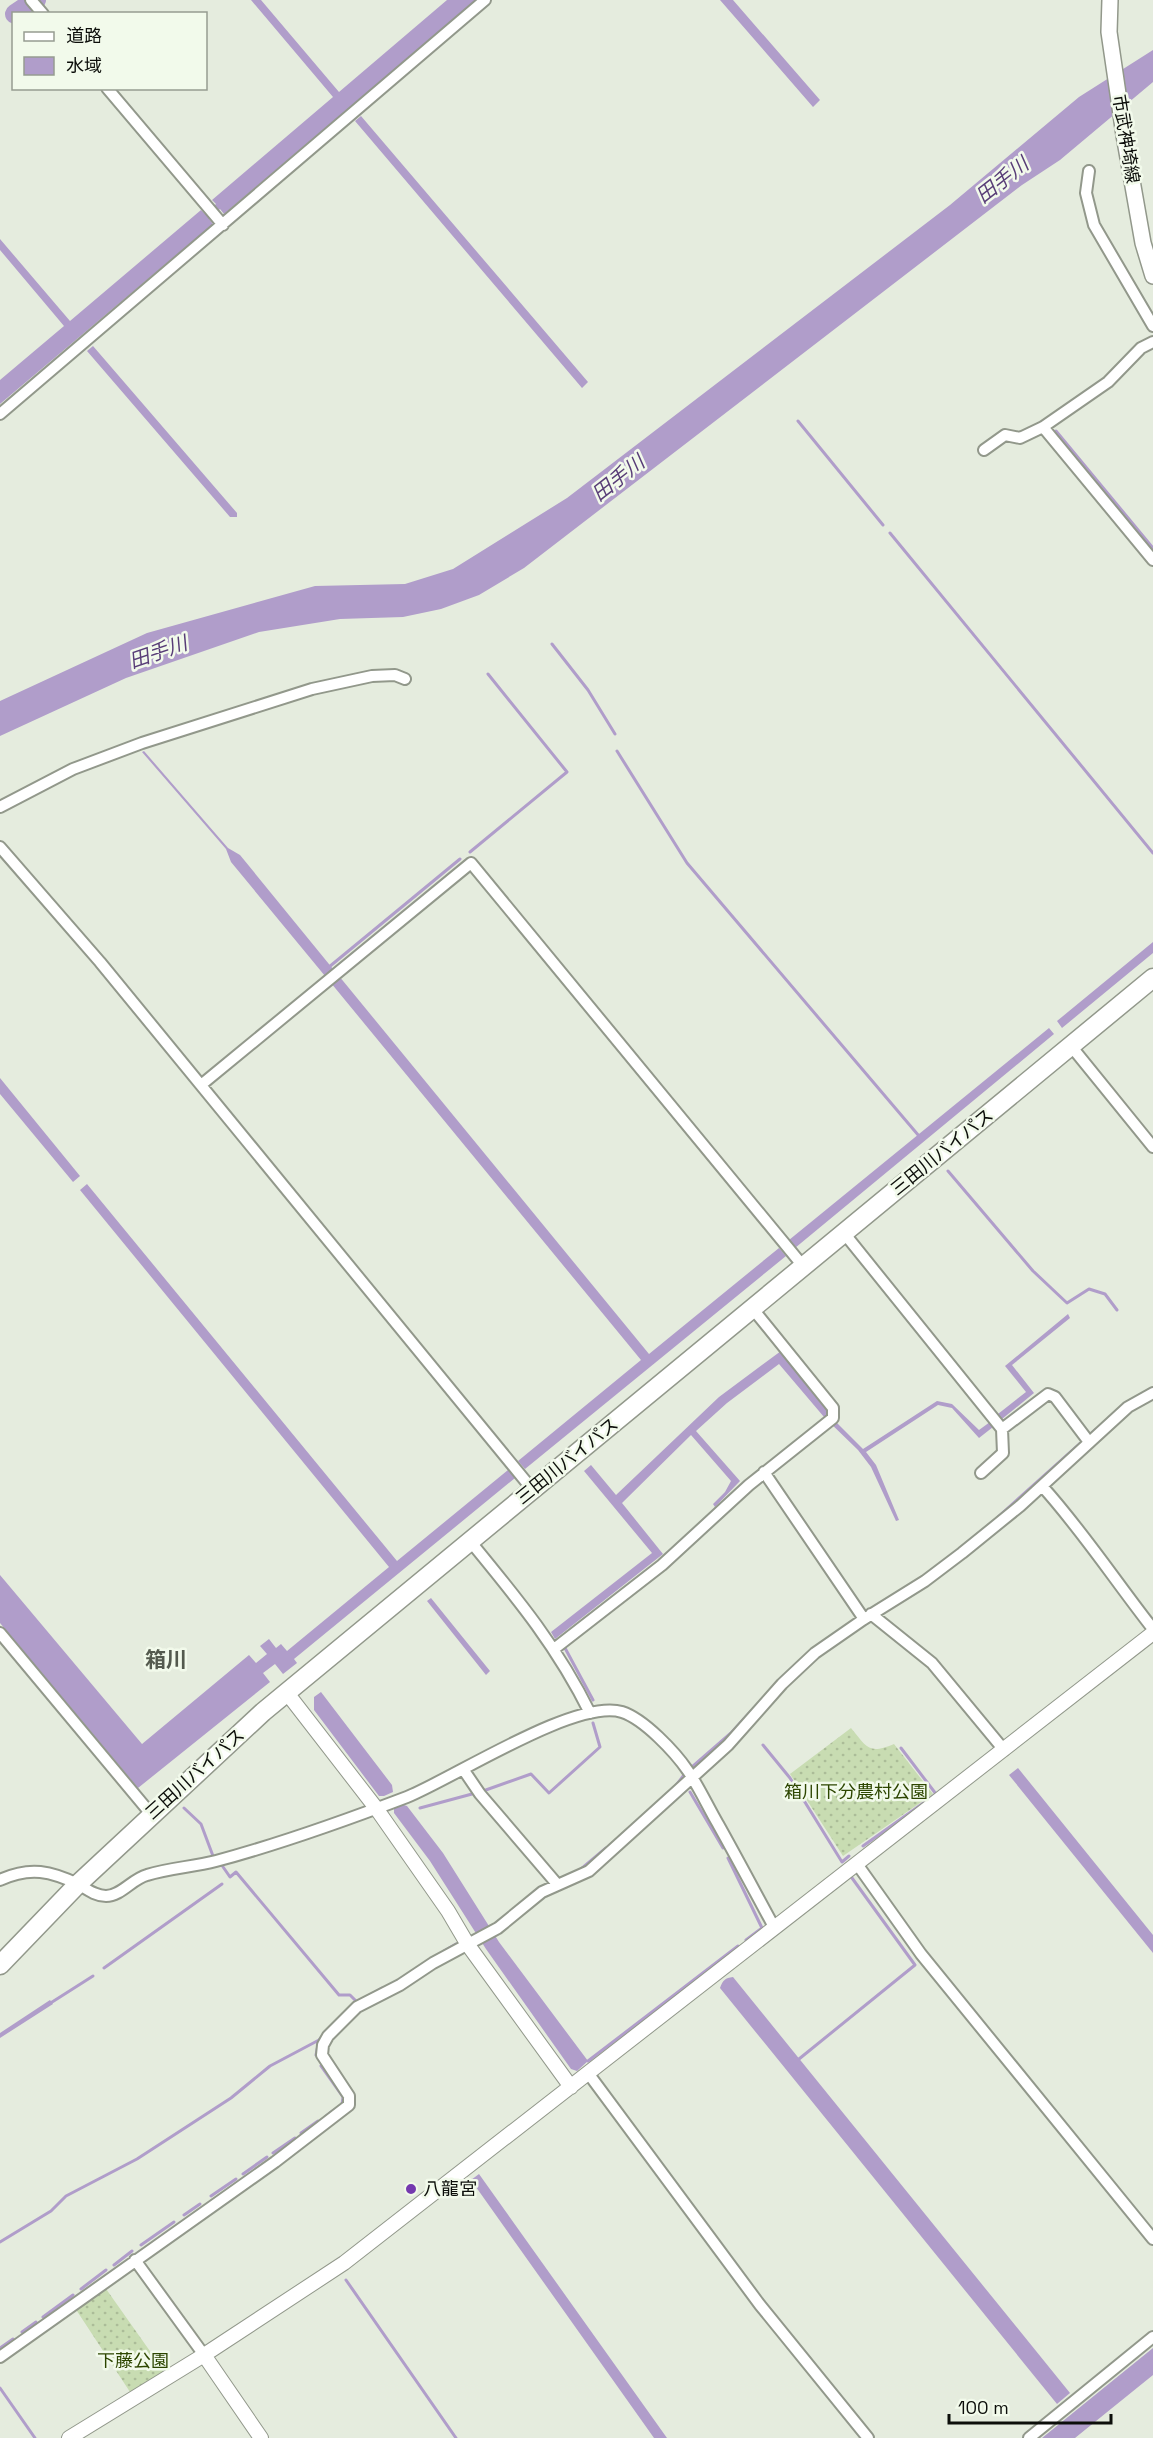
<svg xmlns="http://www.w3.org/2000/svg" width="1153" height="2438" viewBox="0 0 1153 2438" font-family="'Space Grotesk','Noto Sans JP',sans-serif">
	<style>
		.grass { fill: url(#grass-dots) }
		.water { fill: #b09dca }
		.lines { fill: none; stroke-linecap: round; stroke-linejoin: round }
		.stream { stroke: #b09dca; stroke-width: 3 }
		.river { stroke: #b09dca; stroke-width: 20 }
		.minor-casing { stroke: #92988b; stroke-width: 14 }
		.tertiary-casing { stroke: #92988b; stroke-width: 16 }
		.secondary-casing { stroke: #92988b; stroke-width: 18 }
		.trunk-casing { stroke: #92988b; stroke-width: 21 }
		.minor { stroke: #fff; stroke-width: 10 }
		.tertiary { stroke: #fff; stroke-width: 14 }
		.secondary { stroke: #fff; stroke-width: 15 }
		.trunk { stroke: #fff; stroke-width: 18 }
		.poi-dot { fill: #7539af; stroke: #f2faeb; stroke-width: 2 }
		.labels { text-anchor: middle; stroke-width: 5; stroke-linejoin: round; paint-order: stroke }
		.street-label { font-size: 18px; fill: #0c0e0a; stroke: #f2faeb }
		.park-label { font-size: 18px; fill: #2d4600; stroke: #f2faeb }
		.poi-label { font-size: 18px; fill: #0c0e0a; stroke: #f2faeb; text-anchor: start }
		.water-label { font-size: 20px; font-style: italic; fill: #583d77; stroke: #f2faeb }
		.quarter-label { font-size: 21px; font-weight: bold; fill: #545a4e; stroke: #f2faeb }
	</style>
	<defs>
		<pattern id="grass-dots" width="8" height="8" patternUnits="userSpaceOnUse" patternTransform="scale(1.5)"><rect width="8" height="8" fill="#c8dcb2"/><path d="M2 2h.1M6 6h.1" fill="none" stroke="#abbc98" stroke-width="1.8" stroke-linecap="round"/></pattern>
	</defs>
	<rect width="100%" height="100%" fill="#e5ecde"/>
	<path class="grass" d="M851 1728C867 1747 868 1755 894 1744L933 1794 843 1856 790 1774Z
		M104 2286 164 2371 130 2392 75 2308Z"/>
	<path class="water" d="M251 0H261L339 92 447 0H476L224 214 220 209 209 219 213 224 0 404V380L64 326 0 250V239L70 321 201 210 205 214 216 204 212 200 333 97Z
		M720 0H733L820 100 813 107Z
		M1153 50V82L1060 160 1022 185 524 568 479 595 441 609 403 617 340 619 259 632 126 678 0 736V701L147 633 315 586 405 584 453 569 567 498 950 205 1079 97Z
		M361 116 588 382 582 388 355 121Z
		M93 346 237 513V517H230L87 351Z
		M144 751 228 848 240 855 333 969 325 976 231 862 226 849 142 752Z
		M1153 942V953L1062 1028 1057 1021Z
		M339 976 649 1354 779 1248 786 1256 525 1469 518 1461 641 1360 331 983Z
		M1049 1028 1054 1034 795 1248 789 1240Z
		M0 1078 80 1176 73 1182 0 1094Z
		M87 1184 397 1561 508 1470 515 1478 294 1659 297 1663 283 1674 275 1664 263 1673 270 1682 138 1788 0 1623V1575L142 1744 249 1655 256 1663 267 1654 260 1646 269 1639 276 1648 281 1644 287 1651 389 1567 80 1190Z
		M1068 1314 1070 1318 1012 1365 1034 1393 1002 1419 998 1414 1026 1392 1005 1366Z
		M781 1351 829 1411V1415L863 1449 937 1401 952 1404 979 1430 990 1422 993 1427 979 1438 952 1408 938 1405 866 1452 876 1465 899 1520 896 1521 871 1467 858 1450 824 1417 779 1364 727 1403 696 1431 740 1481 715 1507 713 1504 725 1492 731 1481 691 1435 622 1503 663 1554 555 1639 551 1632 652 1553 584 1471 591 1465 616 1495 719 1397Z
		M431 1598 490 1671 486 1675 427 1601Z
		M321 1692 392 1785 393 1792 384 1796H379L314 1710V1697Z
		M1018 1768 1153 1935V1953L1009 1775Z
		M401 1804 407 1806 443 1853 499 1942 588 2061 577 2071 571 2069 486 1949 430 1861 394 1813V1808Z
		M733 1977 1070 2393 1057 2404 720 1988C723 1980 725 1978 733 1977Z
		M50 2000 53 2004 0 2038V2033Z
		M479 2174 667 2438H654L471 2180Z
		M1153 2348V2375L1075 2438H1042Z"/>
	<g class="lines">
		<path class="stream" d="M798 421 883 525
			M1056 431 1153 548
			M890 533 1153 853
			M552 644 588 690 615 734
			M617 751 687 863 919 1136
			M470 852 567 772 488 674
			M329 967 460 859
			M948 1171 1033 1271 1067 1303 1089 1289 1105 1294 1117 1310
			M998 1517 1096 1429
			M565 1648 593 1700
			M763 1745 790 1778 842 1862 849 1856
			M692 1767 731 1733 751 1711
			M674 1788 684 1775
			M483 1791 531 1774 549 1793 600 1747 593 1723
			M690 1792 723 1848
			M184 1808 201 1824 213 1856
			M420 1808 472 1794
			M863 1846 936 1794 901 1748
			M728 1858 762 1928 746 1940
			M221 1864 230 1877 236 1872 339 1995H350L356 2001
			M581 1869 606 1848
			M444 1951 456 1944
			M104 1968 222 1884
			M49 2004 93 1976
			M354 2004 382 1988
			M316 2055 319 2040
			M799 2059 915 1965 852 1878
			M588 2061 738 1946
			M321 2066 343 2097 342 2105
			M325 2117 334 2110
			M301 2133 318 2121
			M273 2153 295 2138
			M243 2174 267 2157
			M211 2196 236 2179
			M184 2215 200 2204
			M0 2242 51 2211 66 2196 137 2159 231 2098 270 2066 319 2040 324 2034
			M141 2245 174 2222
			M114 2265 132 2251
			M346 2280 456 2438
			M81 2289 106 2270
			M43 2317 73 2295
			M22 2332 36 2322
			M0 2348 13 2339
			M0 2388 35 2438"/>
		<path class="river" d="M15 14 36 0"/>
		<g class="minor-casing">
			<path id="minor" d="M31 0 43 14
				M107 88 223 225
				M1089 171 1086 193 1094 225 1153 326
				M0 414 485 0
				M1043 427 1153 560
				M984 450 1005 435 1020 438 1043 427 1108 382 1141 348 1153 342
				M0 807 73 769 142 743 312 689 372 676 395 675 405 679
				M0 847 100 962 532 1489
				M1071 1046 1153 1147
				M201 1085 471 863 803 1266
				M844 1233 1002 1429 1003 1453 981 1473
				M1002 1429 1048 1394 1055 1397 1089 1442
				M764 1472 864 1619
				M1042 1486C1082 1530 1116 1582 1153 1629
				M470 1541C516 1597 557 1646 590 1713
				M871 1614 932 1663 1004 1750
				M0 1633 151 1814
				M554 1649 662 1565 749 1485 833 1418V1408L753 1309
				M463 1769 480 1794 557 1884
				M857 1864 921 1954 1153 2239
				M0 1880C30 1866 51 1871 80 1885 88 1890 96 1896 106 1896 121 1896 132 1879 147 1875 169 1868 193 1867 216 1861 280 1844 344 1821 407 1797 454 1778 576 1698 622 1712 644 1719 675 1752 688 1771 699 1787 708 1807 718 1824 737 1858 755 1892 774 1927
				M588 2073 760 2305 868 2438
				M135 2260 204 2355
				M0 2357 275 2162 349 2105V2096L322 2055 323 2045 328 2036 357 2007 400 1985 433 1963 498 1928 542 1892 589 1871 728 1745 782 1684 815 1653 864 1619 925 1581 962 1553 1020 1506 1128 1407 1153 1393
				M1029 2438 1153 2337"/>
		</g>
		<g class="tertiary-casing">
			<path id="tertiary" d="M287 1693 376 1808 448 1911 468 1945 571 2087
				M204 2355 261 2438
				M69 2438 204 2355 344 2263 1153 1633"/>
		</g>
		<g class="secondary-casing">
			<path id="secondary" d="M1110 0 1109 32 1124 135 1143 243 1153 276"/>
		</g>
		<g class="trunk-casing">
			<path id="trunk" d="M0 1965 78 1884 263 1712 1153 978"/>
		</g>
		<use href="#minor" class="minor"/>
		<use href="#tertiary" class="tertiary"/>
		<use href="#secondary" class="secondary"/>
		<use href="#trunk" class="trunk"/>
	</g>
	<circle class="poi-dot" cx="411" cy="2189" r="6"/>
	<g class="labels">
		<g class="street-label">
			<text transform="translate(1126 139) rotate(81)" y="6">市武神埼線</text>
			<text transform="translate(942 1152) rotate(-39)" y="6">三田川バイパス</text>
			<text transform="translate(567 1461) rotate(-39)" y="6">三田川バイパス</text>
			<text transform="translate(195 1774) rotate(-42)" y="6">三田川バイパス</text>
		</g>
		<g class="park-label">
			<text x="856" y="1798">箱川下分農村公園</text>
			<text x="133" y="2367">下藤公園</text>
		</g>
		<g class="poi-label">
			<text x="423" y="2195">八龍宮</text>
		</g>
		<g class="water-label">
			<text transform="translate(1002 180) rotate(-38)" y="7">田手川</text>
			<text transform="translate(618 478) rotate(-38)" y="7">田手川</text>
			<text transform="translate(158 652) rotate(-19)" y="7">田手川</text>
		</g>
		<g class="quarter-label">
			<text x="166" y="1667">箱川</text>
		</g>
	</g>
	<rect x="12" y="12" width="195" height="78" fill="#f2faeb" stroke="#969c91" stroke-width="1.5"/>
	<rect x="24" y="32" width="30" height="9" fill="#ffffff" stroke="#969c91" stroke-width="1.5"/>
	<text x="66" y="42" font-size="18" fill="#0c0e0a">道路</text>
	<rect x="24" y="57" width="30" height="18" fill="#b09dca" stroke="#969c91" stroke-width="1.5"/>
	<text x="66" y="72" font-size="18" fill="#0c0e0a">水域</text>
	<path d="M949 2414v9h162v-9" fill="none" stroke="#0c0e0a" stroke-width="3"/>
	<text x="958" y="2414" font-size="18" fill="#0c0e0a" stroke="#f2faeb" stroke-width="4.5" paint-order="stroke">100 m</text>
</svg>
